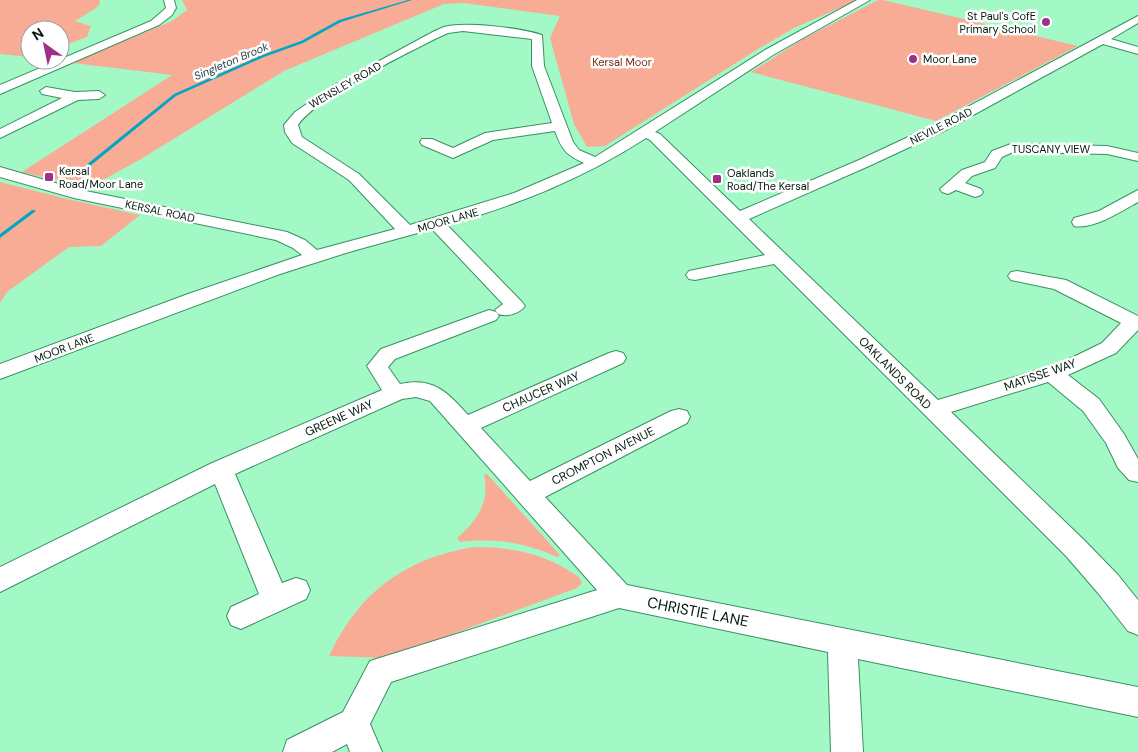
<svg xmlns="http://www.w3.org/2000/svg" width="1138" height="752" viewBox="0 0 1138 752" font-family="'DM Sans',sans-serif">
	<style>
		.green { fill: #f9ac95 }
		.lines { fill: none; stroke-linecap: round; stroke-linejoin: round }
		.stream { fill: #00a6c5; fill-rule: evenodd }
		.street-casing { stroke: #399062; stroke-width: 2 }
		.street { fill: #fff; fill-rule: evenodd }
		.poi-dot { fill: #a12e89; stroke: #fff; stroke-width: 2 }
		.labels { text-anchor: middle; stroke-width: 5; stroke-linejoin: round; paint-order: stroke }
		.far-poi-label { font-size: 11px; fill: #00190b; stroke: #fff; text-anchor: start }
		.far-water-label { font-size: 11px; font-style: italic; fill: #1f3b42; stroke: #fff }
		.far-park-label { font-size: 11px; fill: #742b15; stroke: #fff }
		.far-street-label { font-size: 11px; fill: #00190b; stroke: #fff }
		.street-label { font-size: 12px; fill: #00190b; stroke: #fff }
		.near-street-label { font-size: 15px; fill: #00190b; stroke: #fff }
	</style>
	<rect width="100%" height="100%" fill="#a3f9c6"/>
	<path class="green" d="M0 0H99L100 4 96 8 75 21 91 26 87 37 60 47V30H30V57L0 54Z
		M182 0H858L794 28 758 49 605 146 587 147 574 124 550 38 560 16 464 3 444 4 284 71 141 159 88 188 22 172 172 75 73 63 172 21 187 10Z
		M878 0H883L1078 46 936 121 751 72 803 39Z
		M0 182 67 199 140 215 101 246 69 247 7 292 0 303Z
		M487 474 560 555 557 557C524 542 495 538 460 542L457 538C477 521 490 502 484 475Z
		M473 547C508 547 539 552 568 570 574 574 580 576 582 583L577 588 388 658 329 656C359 592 404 559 473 547Z"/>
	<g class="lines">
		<path class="stream" d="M408 0H412L341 22 303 43 264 57 176 96 79 175 75 174 174 94 262 55 301 41 339 20Z
			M32 210H34L36 211 0 238V234Z"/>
		<g class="street-casing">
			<path id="street" d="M164 0H174L176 8 172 15 159 25 0 94V85L151 21 166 8Z
				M857 0H870L773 55 655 132 660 134 740 211 859 160 934 125 1138 16V23L1111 39 1138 47V54L1103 44 944 131 869 166 749 219 938 400 1061 363 1102 343 1121 323 1054 289 1011 280 1008 276 1011 272 1017 271 1066 280 1138 316V330L1116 353 1068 375 1099 399 1124 434 1138 459V482L1129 480 1118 468 1106 443 1083 411 1048 382 951 412 1084 540 1118 575 1138 600V635L1128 631 1098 593 1066 556 774 264 695 280 689 279 686 275 689 271 765 255 650 140 646 138C583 179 519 204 447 225L522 302 525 306C519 314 507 317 498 314L495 310 503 304 432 229 349 252 280 274 0 379V364L188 294 302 255 293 248 276 240 74 198 0 177V167L76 189 287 232 305 240 317 250 395 229 349 180 292 143 285 132 284 125 295 112 333 86 429 34C434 31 439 29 444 27 465 21 521 28 542 35L544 66 573 142 579 150 595 157 765 50ZM463 31 532 39V66L552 123 485 133 453 148 432 139H422L420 142 422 145 453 158 493 140 555 131C562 150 566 155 584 163L514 193 410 225 359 174 302 137 298 125C316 98 405 54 437 38L448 33Z
				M46 87 75 92 99 91 105 95 99 99 78 100 0 138V129L62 98 42 94 40 91Z
				M1011 144 1107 146 1138 153V161L1107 154 1013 152 1002 157 995 168 972 176 965 183 981 189 983 192 981 195 975 197 956 190 948 194 942 192 940 189 962 170 985 162 992 151Z
				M1138 190V202C1122 211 1093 230 1074 226L1072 222 1074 218 1099 211Z
				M489 310 496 312 499 316 496 320 395 359 388 367 400 384C434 377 447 392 468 415L609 353 616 351 623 353 626 358 623 363 481 428 530 481 671 411 679 409 687 411 690 417 687 423 545 497 627 585 1138 687V717L858 659 863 752H831L828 652 619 608 391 682 370 724 382 752H350L347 744 332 752H283L287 740 343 712 370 661 597 590 430 401 416 397 402 399 235 474 282 583 296 578 306 581 310 590 306 599 241 629 231 625 227 616 231 607 259 594 215 484 0 592V567L212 463 382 390 367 366 381 349Z"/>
		</g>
		<use href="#street" class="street"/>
	</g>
	<g class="poi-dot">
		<circle cx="1046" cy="22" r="5"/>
		<circle cx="913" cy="59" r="5"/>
		<rect x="44" y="172" width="10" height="10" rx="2.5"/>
		<rect x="712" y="174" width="10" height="10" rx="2.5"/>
	</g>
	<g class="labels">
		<g class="far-poi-label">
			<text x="1036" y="20" text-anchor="end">St Paul's CofE<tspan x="1036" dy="13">Primary School</tspan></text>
			<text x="923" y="63">Moor Lane</text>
			<text x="59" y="175">Kersal<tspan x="59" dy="13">Road/Moor Lane</tspan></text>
			<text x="727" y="177">Oaklands<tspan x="727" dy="13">Road/The Kersal</tspan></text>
		</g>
		<g class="far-water-label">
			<text transform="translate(231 61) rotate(-23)" y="4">Singleton Brook</text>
		</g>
		<g class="far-park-label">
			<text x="622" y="66">Kersal Moor</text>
		</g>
		<g class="far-street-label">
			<text transform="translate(345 85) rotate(-30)" y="4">WENSLEY ROAD</text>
			<text transform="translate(941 126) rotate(-27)" y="4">NEVILE ROAD</text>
			<text x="1051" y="153">TUSCANY VIEW</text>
			<text transform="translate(160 211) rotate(12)" y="4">KERSAL ROAD</text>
			<text transform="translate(448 220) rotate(-16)" y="4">MOOR LANE</text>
			<text transform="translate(64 348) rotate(-21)" y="4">MOOR LANE</text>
		</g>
		<g class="street-label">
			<text transform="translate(895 373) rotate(45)" y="4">OAKLANDS ROAD</text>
			<text transform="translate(1040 375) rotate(-19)" y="4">MATISSE WAY</text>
			<text transform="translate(541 392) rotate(-24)" y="4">CHAUCER WAY</text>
			<text transform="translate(339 418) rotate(-24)" y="4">GREENE WAY</text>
			<text transform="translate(603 456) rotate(-27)" y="4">CROMPTON AVENUE</text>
		</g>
		<g class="near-street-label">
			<text transform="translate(698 612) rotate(11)" y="5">CHRISTIE LANE</text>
		</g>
	</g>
	<g transform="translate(45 45) rotate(327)"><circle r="24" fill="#ffffff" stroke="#99a39d"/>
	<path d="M0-4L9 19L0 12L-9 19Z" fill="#a12e89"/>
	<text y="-8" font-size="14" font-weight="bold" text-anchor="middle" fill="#00190b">N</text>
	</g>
</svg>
